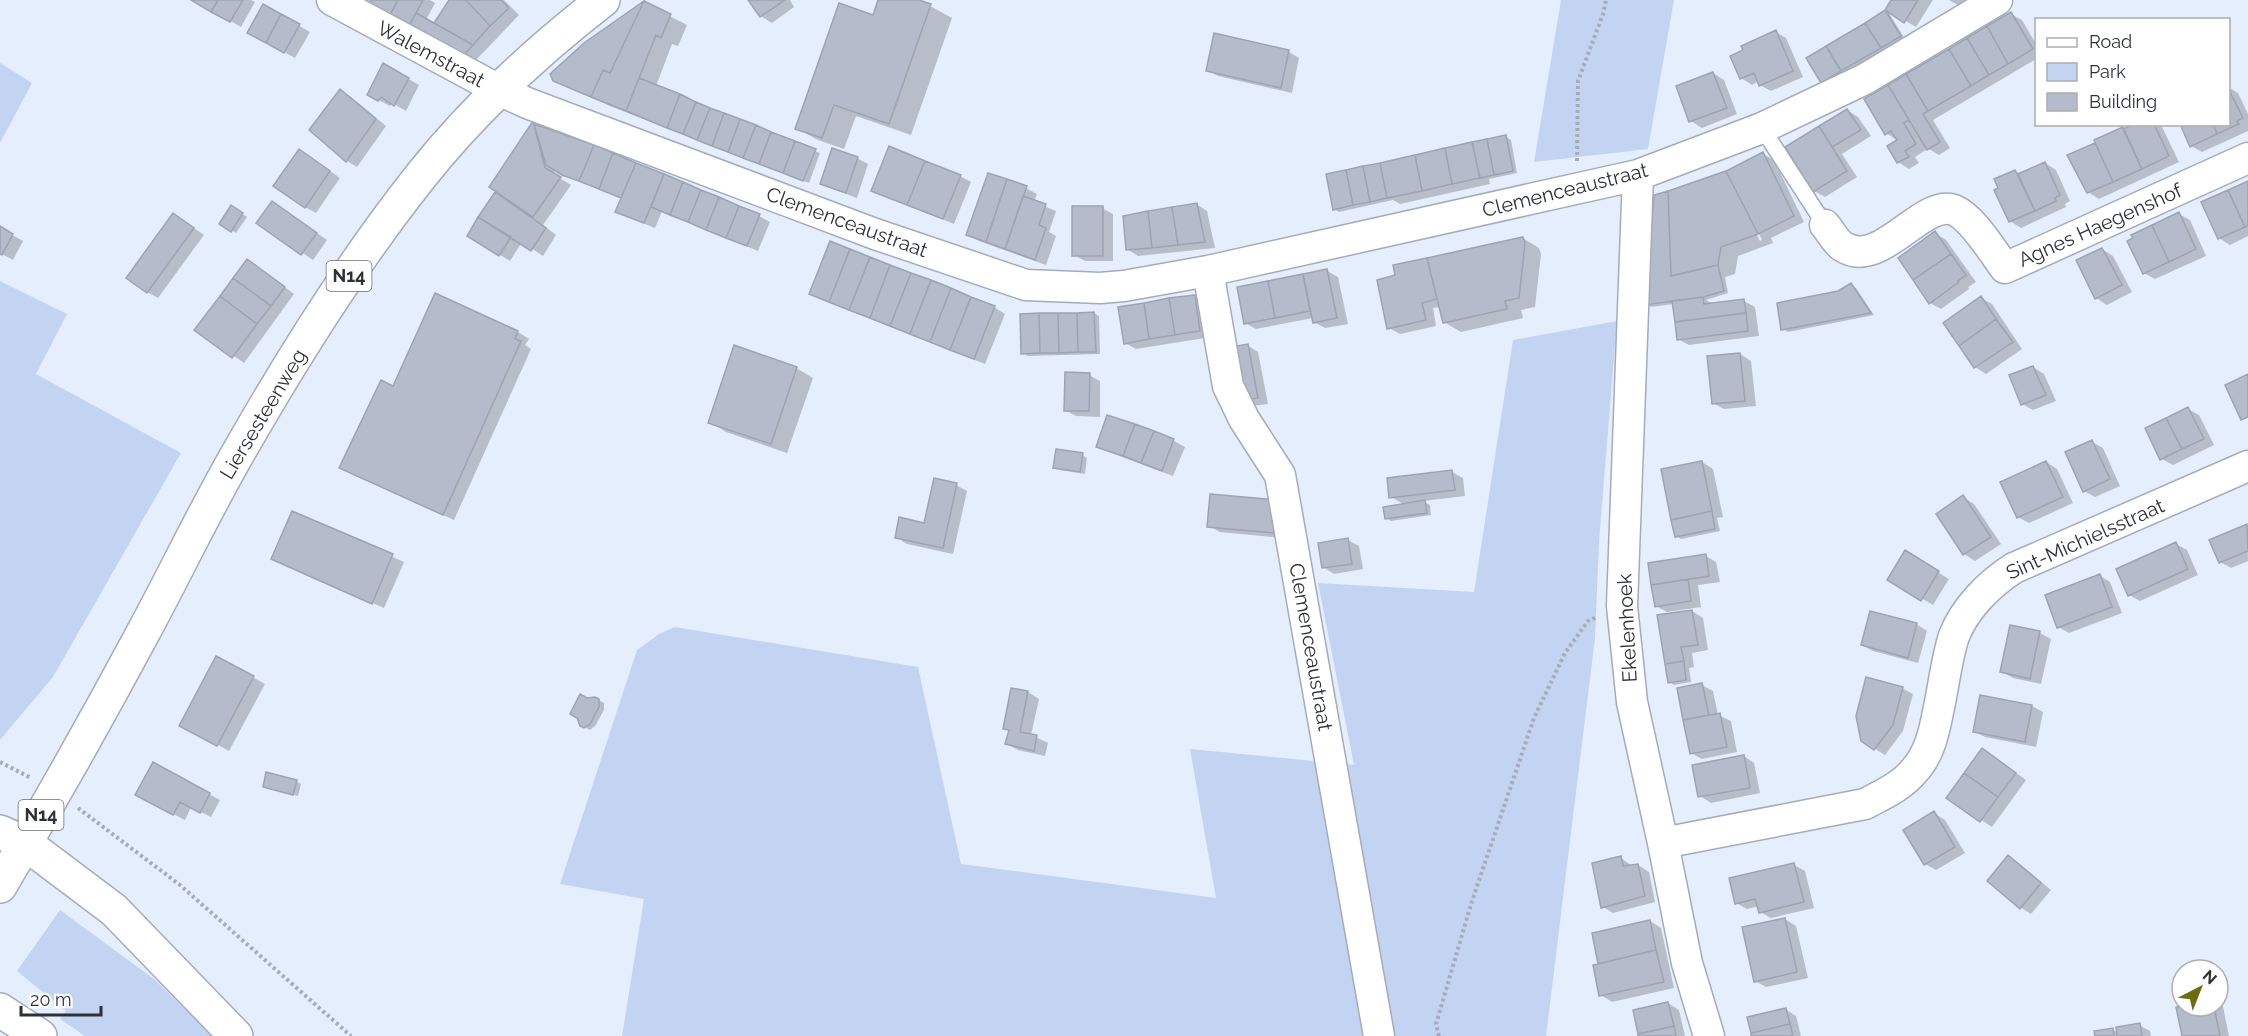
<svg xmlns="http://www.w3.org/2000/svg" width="2248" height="1036" viewBox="0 0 2248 1036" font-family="Raleway,sans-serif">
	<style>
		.green { fill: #c3d4f2 }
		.shadow { fill: #0003; fill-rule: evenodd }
		.building { fill: #b4bccb; stroke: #9ca4b2; stroke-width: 1.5 }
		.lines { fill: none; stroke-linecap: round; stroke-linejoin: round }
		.lane-casing { stroke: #a4acba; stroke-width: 18 }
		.street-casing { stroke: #a4acba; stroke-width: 33 }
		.primary-casing { stroke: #a4acba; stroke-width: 36 }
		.highway-casing { stroke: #a4acba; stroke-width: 36 }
		.path { stroke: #a5acb8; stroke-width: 4; stroke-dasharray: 3 3; stroke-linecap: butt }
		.lane { stroke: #fff; stroke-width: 15 }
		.street { stroke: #fff; stroke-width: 30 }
		.primary { stroke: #fff; stroke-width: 33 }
		.highway { stroke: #fff; stroke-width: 33 }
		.labels { text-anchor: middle; stroke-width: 6; stroke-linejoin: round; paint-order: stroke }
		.shield { fill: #fff; stroke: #6c6f72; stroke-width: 1.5 }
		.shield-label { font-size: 18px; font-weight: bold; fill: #2d3136 }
		.street-label { font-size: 20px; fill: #2d3136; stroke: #fff }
	</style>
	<rect width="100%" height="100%" fill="#e5eefd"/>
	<path class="green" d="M1561 0H1674L1648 149 1534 162Z
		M0 63 32 83 0 143Z
		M0 281 67 314 36 374 181 453 53 677 0 740Z
		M1617 321 1599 542 1595 638 1546 1036H622L644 899 560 884 637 650 659 634 675 627 918 667 961 864 1216 898 1190 749 1354 765 1318 583 1474 592 1513 340Z
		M60 910 154 979 212 1036H85L60 1019 66 1011 17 971Z"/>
	<path class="shadow" d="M194 0H251L255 2 241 27Z
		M358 0H430L435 3 426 20 434 25 451 0H504L519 15 475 61Z
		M749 0H790L794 7 772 23 761 16Z
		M880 0H914L930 6 952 18 911 135 856 116 844 149 818 140 796 128 874 17Z
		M1893 0H1933L1916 27 1887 10Z
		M1949 0H1967L1958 5Z
		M644 3 687 25 678 46 672 44 656 86 820 153 809 183 610 106 554 80Z
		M264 6 310 32 295 58 249 33Z
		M1887 10 1905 39 1827 85 1822 82Z
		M2011 14 2022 20 2036 44V59L1933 120 1950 148 1939 155 1924 146 1926 150 1915 157 1919 163 1909 169 1898 162V141L1886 133 1866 99Z
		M1776 32 1786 38 1803 77 1771 91 1760 85 1759 81 1752 85 1741 78 1745 51Z
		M1289 52 1299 58 1292 93 1218 76 1207 70Z
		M384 65 419 85 406 111 392 103 390 106 369 95Z
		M1713 73 1724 80 1737 114 1702 128 1691 121Z
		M2228 87 2238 93 2248 114V131L2202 152 2191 146 2228 124Z
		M340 91 351 97 386 126 357 167 347 161Z
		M1847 110 1858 117 1871 136 1842 154 1857 177 1825 197 1814 191 1787 147Z
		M533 123 543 129 593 147 759 216 770 222 758 251 662 211 655 228 628 217 617 211 628 200 563 174 554 168 555 175 571 185 543 225 556 235 543 256 522 242 510 261 469 236 497 191Z
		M2136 124 2161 125 2179 162 2099 199 2088 192 2069 156Z
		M1506 137 1511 140 1517 173 1489 179 1490 184 1400 204 1393 200 1339 212 1334 209Z
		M1763 154 1774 160 1804 222 1771 238 1773 243 1738 256 1735 274 1725 277 1728 293 1706 300 1713 304 1744 301 1755 307 1759 336 1689 345 1678 339 1674 304 1651 307 1647 304 1726 172ZM1730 183H1734L1762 240 1760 241Z
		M310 157 340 178 316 213 305 207Z
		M857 158 868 164 857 198 833 189 822 183Z
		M2045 163 2056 170 2070 201 2065 204 2066 207 2021 228 2010 221 2015 171 2021 174Z
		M960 176 971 182 954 224 884 196 873 190Z
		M2248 183V236L2230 245 2219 238Z
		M1026 188 1037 194 1034 202 1056 211 1049 232 1056 236 1046 265 979 241 968 235Z
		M273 203 327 240 313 260 259 223Z
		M1196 204 1207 211 1215 248 1138 256 1127 249Z
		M232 207 247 217 236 233 221 224Z
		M1102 208 1113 214V261H1085L1074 255Z
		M2179 214 2190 220 2206 256 2155 279 2144 273Z
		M184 221 204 235 158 298 147 292Z
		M0 228 23 241 13 260 0 253Z
		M1935 233 1946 240 1976 282 1968 287 1969 289 1941 309 1930 303Z
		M1523 238 1539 248 1541 254 1535 307 1521 310 1523 318 1461 332 1444 322 1441 307 1433 308 1436 326 1400 334 1389 328 1396 277 1395 267Z
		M2102 249 2113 256 2132 292 2107 305 2096 298Z
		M258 267 294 294 244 363 196 330Z
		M1327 271 1338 277 1348 324 1325 328 1314 322 1313 318 1256 329 1245 323 1238 289Z
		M1851 285 1856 288 1874 315 1788 332 1783 329Z
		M811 293 994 307 1005 314 985 364 822 300Z
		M435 295 518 332 529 339 525 345 531 349 454 520 352 474 394 388Z
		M1194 296 1205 303 1211 337 1136 349 1125 343Z
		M1981 298 1992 304 2022 349 1986 374 1975 367Z
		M1094 313 1099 316 1100 354 1028 356 1023 353 1021 316Z
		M1247 345 1258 352 1268 404 1252 406 1241 400Z
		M1740 354 1751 361 1756 406 1724 409 1713 403Z
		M2033 367 2044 374 2056 401 2033 410 2022 404Z
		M796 368 813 378 787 453 726 432 710 422Z
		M1089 375 1100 381V417L1076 416 1065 410Z
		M2188 409 2199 415 2214 445 2173 465 2162 459Z
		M1108 417 1174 441 1185 447 1173 476 1109 452 1098 446Z
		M2092 442 2103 448 2120 486 2095 497 2084 491Z
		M1082 455 1087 458 1085 474 1060 470 1055 467Z
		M1702 462 1713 469 1723 517 1717 518 1720 531 1681 539 1676 536Z
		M2046 462 2057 469 2073 503 2029 523 2018 517Z
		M1452 472 1463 478 1465 496 1423 501 1430 505 1431 515 1391 521 1386 518 1405 505 1391 497Z
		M956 485 967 491 953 554 907 544 896 537 925 524Z
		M1963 497 1974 504 2001 544 1975 561 1964 554 1938 514Z
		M1276 502 1284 538 1220 532 1209 526Z
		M293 513 404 562 384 608 273 559Z
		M2247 526 2248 561 2231 568 2220 562Z
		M1348 540 1359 546 1363 569 1334 574 1323 567Z
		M2176 544 2187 550 2198 575 2140 601 2129 595Z
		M1905 553 1949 579 1933 605 1889 579Z
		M1706 556 1716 562 1720 582 1698 585 1701 607 1667 612 1656 606Z
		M2100 576 2110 582 2122 613 2069 633 2058 627Z
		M1692 611 1703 618 1708 650 1692 653 1694 667 1689 668 1691 682 1674 685 1669 682Z
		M1916 624 1927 631 1918 663 1873 651 1862 645Z
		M2012 627 2040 633 2051 639 2041 684 2013 678 2002 672Z
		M217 658 265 684 229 751 192 731Z
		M1702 685 1713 691 1718 715 1731 721 1737 752 1702 759 1691 753 1679 689Z
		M1902 688 1913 694 1903 731 1885 755 1875 749Z
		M1028 692 1039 699 1031 735 1048 743 1045 756 1018 750 1007 744 1010 731 1004 728Z
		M1981 696 2032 706 2043 712 2036 747 1985 737 1974 731Z
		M595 698 604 703V710L595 726 590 730 581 725 587 700Z
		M1744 756 1754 763 1760 793 1711 803 1700 796Z
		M1993 756 2026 780 1992 827 1948 797Z
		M296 781 301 784 298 796 264 786Z
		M209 794 220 800 211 817 191 807 185 820 148 801Z
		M1934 813 1945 820 1965 853 1936 870 1925 864Z
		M2009 857 2020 864 2051 890 2031 914 2020 907Z
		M1621 858 1632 866 1638 865 1649 872 1655 902 1613 913 1603 907Z
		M1794 865 1805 871 1814 908 1771 918 1760 912 1759 906 1747 909 1736 903Z
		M1785 919 1796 926 1808 978 1766 987 1755 981Z
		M1650 921 1661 928 1674 988 1612 1002 1601 995 1600 965Z
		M2218 982 2229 1036H2183L2188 1006H2218Z
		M1668 1003 1679 1010 1685 1036H1640Z
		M1785 1009 1796 1016 1801 1036H1753Z
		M2139 1025 2150 1031 2151 1036H2096L2113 1030 2118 1033Z"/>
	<path class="building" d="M191 0H218L211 12Z
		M218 0H243L230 22 211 12Z
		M372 0H398L389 17 368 6Z
		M398 0H423L408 28 389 17Z
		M449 0H466L490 26 473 45 434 23Z
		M466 0H501L509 8 490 26Z
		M748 0H785L760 17Z
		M878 0H919L931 4 889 124 834 105 822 138 795 129 839 3 873 15Z
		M1891 0H1918L1904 23 1885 10Z
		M644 1 671 14 661 38 656 35 626 111 591 97 603 70 610 73Z
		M644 1 610 73 603 70 591 97 553 81 550 74 584 43Z
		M263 4 281 14 266 43 247 33Z
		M1885 10 1901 36 1881 48 1865 23Z
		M2011 12 2033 49 2008 64 1987 26Z
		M416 13 473 45 463 56 408 28Z
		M281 14 300 24 284 53 266 43Z
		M1865 23 1881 48 1841 71 1826 46Z
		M1987 26 2008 64 1989 75 1967 38Z
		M1776 30 1793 71 1759 86 1754 73 1740 79 1730 56 1743 50 1741 46Z
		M1214 33 1289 50 1281 88 1206 71Z
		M1967 38 1989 75 1971 86 1949 49Z
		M1826 46 1841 71 1821 83 1806 58Z
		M1949 49 1971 86 1928 111 1906 74Z
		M383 63 409 78 394 106 381 97 378 101 367 95Z
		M1713 72 1727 108 1689 122 1676 86Z
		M1906 74 1928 111 1923 114 1940 142 1927 150 1888 85Z
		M639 78 680 94 667 128 626 111Z
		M1888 85 1909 120 1904 123 1916 144 1905 151 1909 157 1897 163 1887 146 1897 140 1891 131 1885 135 1864 99Z
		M2228 88 2243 118 2237 121 2239 124 2217 134 2213 124H2228Z
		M340 89 376 119 346 162 309 130Z
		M680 94 696 102 683 134 667 128Z
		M696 102 710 108 697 140 683 134Z
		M710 108 724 113 712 146 697 140Z
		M1847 109 1861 130 1832 147 1819 126Z
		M724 113 740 119 728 152 712 146Z
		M740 119 756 125 743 158 728 152Z
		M533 121 545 168 561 177 533 217 489 187Z
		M534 124 594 145 579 181 562 175 546 165Z
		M2134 124H2154L2169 156 2142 169 2123 129Z
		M2180 124H2213L2217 134 2190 147Z
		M756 125 771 132 759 164 743 158Z
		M1819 126 1847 171 1813 192 1785 147Z
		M2123 127 2142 169 2113 182 2094 140Z
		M771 132 795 141 783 173 759 164Z
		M1506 135 1513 171 1494 175 1487 139Z
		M1487 139 1494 175 1480 178 1472 142Z
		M795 141 816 149 803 181 783 173Z
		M1472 142 1480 178 1452 184 1445 148Z
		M2095 143 2113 182 2087 193 2067 155Z
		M594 145 613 153 599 189 579 181Z
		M889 146 925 161 907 205 871 191Z
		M832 148 858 157 846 193 820 184Z
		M1445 148 1452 184 1422 191 1415 155Z
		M299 149 330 171 305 208 273 186Z
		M1763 152 1794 216 1758 234 1726 171Z
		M613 153 636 163 621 198 599 189Z
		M1415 155 1422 191 1387 198 1380 163Z
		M925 161 961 175 943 219 907 205Z
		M2045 162 2060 195 2055 198 2056 201 2035 211 2018 174Z
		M636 163 664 174 644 223 615 212Z
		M1380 163 1387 198 1370 202 1363 166Z
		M1363 166 1370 202 1353 205 1346 170Z
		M1346 170 1353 205 1333 210 1326 174Z
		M2015 170 2035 211 2009 222 1994 190 1998 188 1994 179Z
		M1726 171 1758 234 1721 247 1718 265 1671 276 1668 191Z
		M988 173 1007 179 986 242 966 235Z
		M664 174 683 182 670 215 651 207Z
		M1007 179 1027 186 1005 249 986 242Z
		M2248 181V226L2245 227 2228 190Z
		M683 182 701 190 688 222 670 215Z
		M701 190 719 197 706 230 688 222Z
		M2228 190 2245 227 2218 239 2201 202Z
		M1668 191 1671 276 1718 265 1724 291 1703 297 1645 305 1654 195Z
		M495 192 546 228 531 251 478 217Z
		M1023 196 1046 204 1039 225 1046 228 1035 260 1005 249Z
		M719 197 739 206 726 238 706 230Z
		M272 201 317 233 301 255 256 223Z
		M1197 203 1205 242 1178 245 1172 207Z
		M231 205 243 213 231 232 219 224Z
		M739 206 760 214 747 246 726 238Z
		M1072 206H1103V256H1072Z
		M1172 207 1178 245 1152 248 1148 211Z
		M1148 211 1152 248 1126 250 1123 216Z
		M2179 212 2196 249 2169 262 2152 225Z
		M173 213 194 228 147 293 126 278Z
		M478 217 511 237 499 256 467 236Z
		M2152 225 2169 262 2143 274 2127 241 2133 238 2131 235Z
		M0 226 13 234 2 255 0 254Z
		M1935 231 1951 254 1913 280 1898 258Z
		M1523 237 1525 243 1519 298 1505 301 1507 309 1443 323 1427 258Z
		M830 241 850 249 829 302 809 294Z
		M2102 248 2122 285 2095 299 2076 260Z
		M850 249 870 257 849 310 829 302Z
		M1951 254 1966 275 1958 281 1959 282 1929 304 1913 280Z
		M870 257 890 265 870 318 849 310Z
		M1427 258 1437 299 1422 303 1426 320 1387 329 1377 280 1395 275 1393 265Z
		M247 259 285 287 271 306 233 278Z
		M890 265 911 273 890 326 870 318Z
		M1327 269 1337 318 1313 323 1303 274Z
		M911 273 931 280 910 334 890 326Z
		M1303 274 1310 311 1275 318 1268 281Z
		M233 278 271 306 257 324 220 296Z
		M931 280 951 288 930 342 910 334Z
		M1268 281 1275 318 1244 324 1237 287Z
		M1851 283 1871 313 1781 330 1777 303 1838 291Z
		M951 288 971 297 950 350 930 342Z
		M435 293 518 331 515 339 521 341 443 515 339 468 381 380 393 386Z
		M1195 295 1200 331 1175 335 1169 298Z
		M220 296 257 324 232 358 194 330Z
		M1981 296 1996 319 1959 346 1943 323Z
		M971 297 995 306 974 359 950 350Z
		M1703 297 1704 304 1744 299 1746 313 1675 322 1672 301Z
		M1169 298 1175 335 1149 339 1144 303Z
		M1144 303 1149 339 1124 344 1118 307Z
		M1094 312 1096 352H1078L1077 313Z
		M1039 313 1040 353 1021 354 1020 314Z
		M1039 313H1058L1059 353H1040Z
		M1058 313H1077L1078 352 1059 353Z
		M1746 313 1748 331 1677 340 1675 322Z
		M1996 319 2013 342 1974 368 1959 346Z
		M1248 344 1258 398 1240 401 1230 347Z
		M734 345 797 367 771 444 708 423Z
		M1740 353 1745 401 1712 404 1707 356Z
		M2033 366 2046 395 2021 405 2009 375Z
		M1065 372 1090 373 1089 411H1064Z
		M2248 374V417L2241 420 2225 385Z
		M2188 407 2204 439 2182 449 2166 418Z
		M1107 415 1135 424 1123 456 1096 447Z
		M2166 418 2182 449 2160 460 2145 428Z
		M1135 424 1154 431 1141 463 1123 456Z
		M1154 431 1174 439 1162 471 1141 463Z
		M2092 440 2110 479 2083 492 2065 452Z
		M1056 449 1083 453 1080 472 1053 468Z
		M1702 461 1712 511 1671 520 1661 469Z
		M2046 461 2063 497 2017 518 2000 482Z
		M1452 470 1455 490 1389 498 1387 478Z
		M934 478 957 483 943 548 895 538 899 517 924 523Z
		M1210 494 1277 500 1274 533 1207 527Z
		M1963 495 1991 537 1963 555 1936 514Z
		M1425 500 1427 513 1385 519 1383 507Z
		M292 511 393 554 372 604 271 559Z
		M1712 511 1715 529 1675 537 1671 520Z
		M2247 524 2248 551 2219 563 2209 540Z
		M1348 538 1352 564 1322 568 1318 543Z
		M2176 542 2188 569 2128 596 2116 569Z
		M1905 550 1939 571 1921 601 1887 580Z
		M1706 554 1709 576 1651 585 1648 563Z
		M2100 574 2112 607 2057 628 2045 595Z
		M1688 579 1691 601 1655 607 1651 585Z
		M1692 610 1698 645 1681 647 1684 661 1665 664 1657 615Z
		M1870 611 1917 623 1908 658 1861 645Z
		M2010 625 2040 631 2030 679 2000 672Z
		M216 656 254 676 217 746 179 726Z
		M1684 661 1686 680 1668 683 1665 664Z
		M1866 677 1903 687 1893 725 1874 750 1861 741 1856 716Z
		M1702 683 1709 715 1683 720 1677 688Z
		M1011 688 1028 691 1020 732 1037 735 1034 751 1005 744 1009 730 1003 729Z
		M580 694 587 698 595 697 599 699V707L590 724 584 728 580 726 577 718 570 714Z
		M1980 695 2032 705 2025 742 1973 732Z
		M1720 713 1727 747 1690 754 1683 720Z
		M1982 748 2016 773 1998 797 1964 773Z
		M1744 755 1750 788 1698 797 1692 765Z
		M153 762 210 793 200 813 180 802 173 815 135 795Z
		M266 772 297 780 293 795 263 787Z
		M1964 773 1998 797 1980 822 1946 798Z
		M1934 811 1955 847 1924 865 1903 830Z
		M2008 855 2041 883 2020 909 1987 881Z
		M1621 856 1623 866 1638 864 1645 896 1601 908 1592 863Z
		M1794 863 1804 902 1759 913 1755 899 1735 904 1729 878Z
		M1785 918 1797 972 1754 982 1742 927Z
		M1650 920 1656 950 1598 964 1592 933Z
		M1656 950 1664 982 1599 996 1593 965Z
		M1668 1002 1674 1026 1638 1034 1633 1010Z
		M2182 1006H2214L2220 1036H2182L2176 1007Z
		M1786 1008 1790 1024 1751 1033 1747 1017Z
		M2140 1023 2142 1036H2117L2116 1027Z
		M1790 1024 1793 1036H1751V1033Z
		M1674 1026 1676 1036H1638V1034Z
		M2113 1028 2114 1036H2095L2094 1031Z"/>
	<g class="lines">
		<g class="lane-casing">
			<path id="lane" d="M1762 128 1825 225"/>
		</g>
		<g class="street-casing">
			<path id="street" d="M332 0 499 90 527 103 875 234 1026 285 1100 288 1124 286 1208 271 1638 175 1762 128 1865 79 1997 0
				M1638 175 1622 606 1632 702 1663 843 1687 963 1709 1036
				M1825 225C1830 231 1836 242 1842 246 1880 272 1922 198 1954 210 1972 217 1993 252 2005 268L2248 158
				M1208 271 1228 386 1244 419 1280 475 1379 1036
				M1663 843 1865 804C1882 795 1902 786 1914 771 1929 755 1934 733 1938 712 1943 690 1947 656 1954 636 1965 608 1989 584 2014 568L2248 466"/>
		</g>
		<g class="primary-casing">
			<path id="primary" d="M0 886C50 802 98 717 144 631 177 570 206 508 241 448 293 357 355 259 420 177 473 110 536 52 603 0"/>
		</g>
		<g class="highway-casing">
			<path id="highway" d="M0 832 25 843 114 910 236 1036
				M0 1010 40 1036"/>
		</g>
		<path class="path" d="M1577 161 1578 81 1603 14 1606 0
			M0 762 31 778
			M78 808 180 885 351 1036
			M1439 1036 1436 1024 1472 901 1534 718 1565 653 1588 621 1597 617"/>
		<use href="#lane" class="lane"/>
		<use href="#street" class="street"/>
		<use href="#primary" class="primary"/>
		<use href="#highway" class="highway"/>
	</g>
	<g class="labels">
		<g class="shield">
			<rect x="326.5" y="261" width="45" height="30" rx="4.5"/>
			<rect x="18.5" y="800" width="45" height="30" rx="4.5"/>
		</g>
		<g class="shield-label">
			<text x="349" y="282">N14</text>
			<text x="41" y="821">N14</text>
		</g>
		<g class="street-label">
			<text transform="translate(431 54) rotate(28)" y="7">Walemstraat</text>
			<text transform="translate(1565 190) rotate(-14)" y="7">Clemenceaustraat</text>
			<text transform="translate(847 222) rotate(20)" y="7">Clemenceaustraat</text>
			<text transform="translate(2100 225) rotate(-24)" y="7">Agnes Haegenshof</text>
			<text transform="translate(263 414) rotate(-59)" y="7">Liersesteenweg</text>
			<text transform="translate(2085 539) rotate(-24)" y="7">Sint-Michielsstraat</text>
			<text transform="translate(1627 628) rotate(-93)" y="7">Ekelenhoek</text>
			<text transform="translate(1311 647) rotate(80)" y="7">Clemenceaustraat</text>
		</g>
	</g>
	<rect x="2035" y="18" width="195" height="108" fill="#ffffff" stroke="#abadaf" stroke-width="1.5"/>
	<rect x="2047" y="38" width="30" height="9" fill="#ffffff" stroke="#abadaf" stroke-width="1.5"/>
	<text x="2089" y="48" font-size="18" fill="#2d3136">Road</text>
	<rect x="2047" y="63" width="30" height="18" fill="#c3d4f2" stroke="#abadaf" stroke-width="1.5"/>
	<text x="2089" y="78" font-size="18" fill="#2d3136">Park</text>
	<rect x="2047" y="93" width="30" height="18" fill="#b4bccb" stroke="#abadaf" stroke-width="1.5"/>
	<text x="2089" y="108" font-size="18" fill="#2d3136">Building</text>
	<g transform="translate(2200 988) rotate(42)"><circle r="28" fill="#ffffff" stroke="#abadaf" stroke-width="1.5"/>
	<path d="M0-4.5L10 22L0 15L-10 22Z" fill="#6a6c0e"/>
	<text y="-9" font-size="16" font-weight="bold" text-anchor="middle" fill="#2d3136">N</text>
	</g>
	<path d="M21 1006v9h80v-9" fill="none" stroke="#2d3136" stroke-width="3"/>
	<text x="30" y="1006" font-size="18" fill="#2d3136" stroke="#ffffff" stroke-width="4.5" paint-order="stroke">20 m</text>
</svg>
